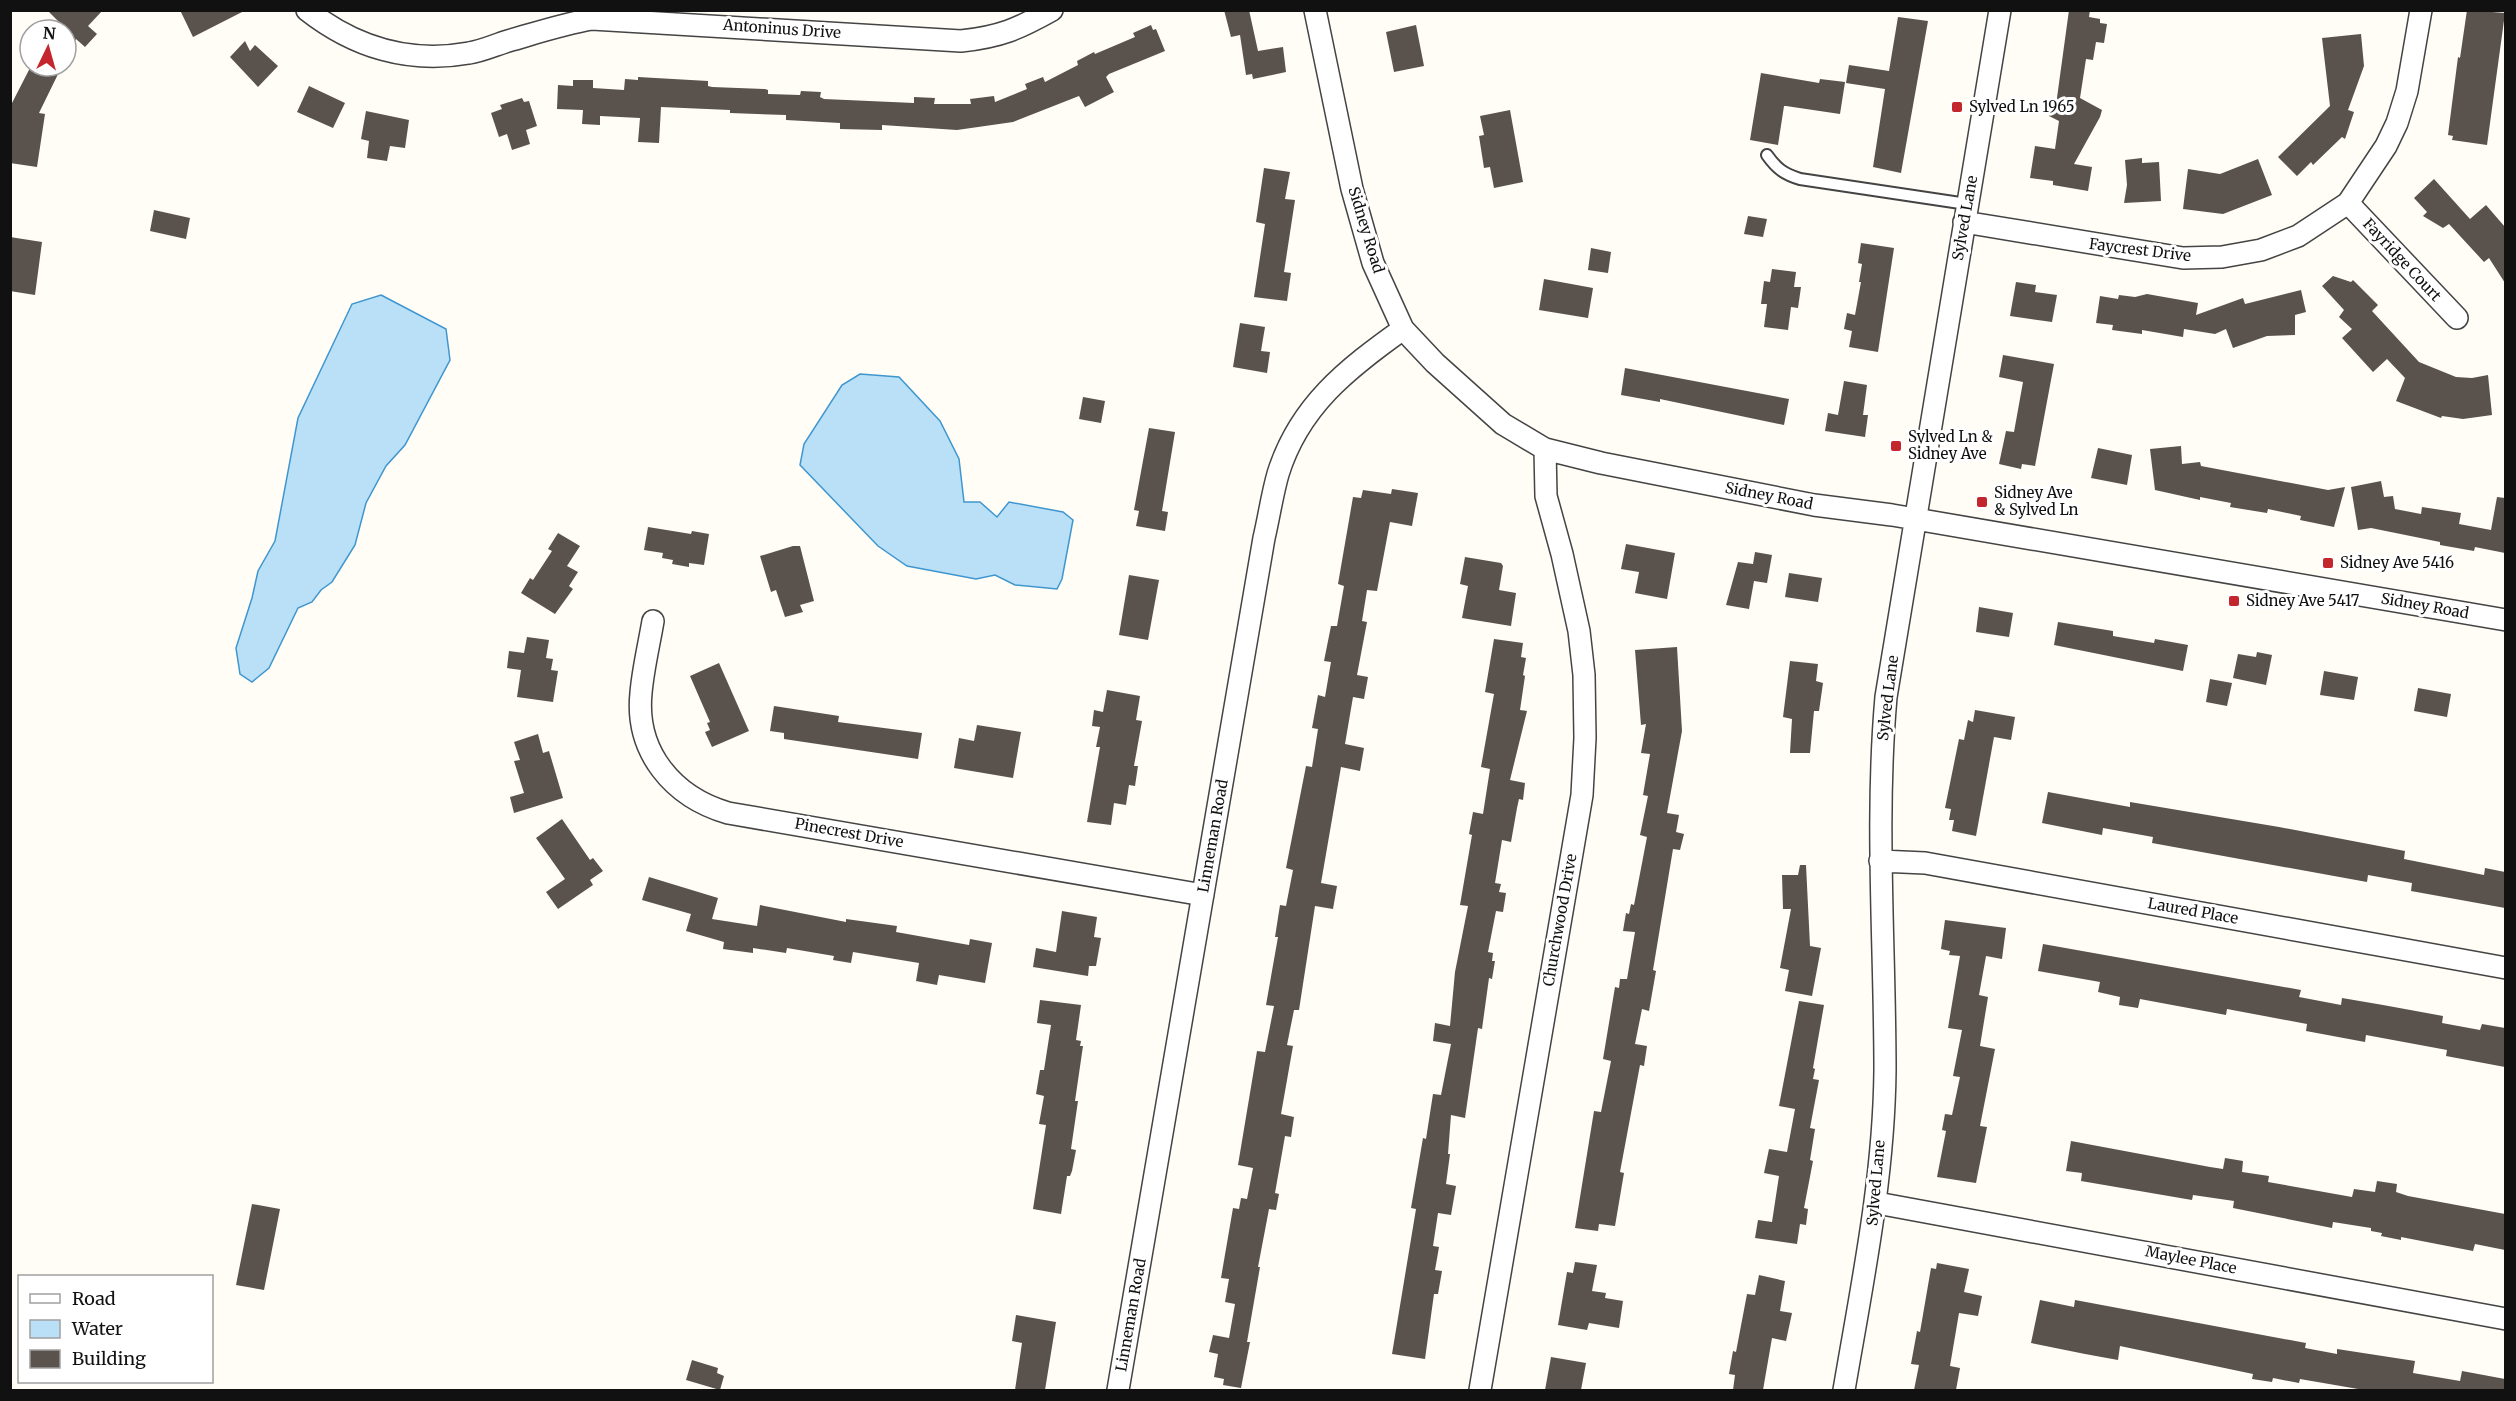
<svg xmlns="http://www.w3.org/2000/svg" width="2516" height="1401" viewBox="0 0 2516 1401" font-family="Merriweather,serif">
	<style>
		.water { fill: #b9e0f7; stroke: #3f96cf; stroke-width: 1.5 }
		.building { fill: #5a524d }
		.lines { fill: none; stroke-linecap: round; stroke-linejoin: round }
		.lane-casing { stroke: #444; stroke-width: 14 }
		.street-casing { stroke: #444; stroke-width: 24 }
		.lane { stroke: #fff; stroke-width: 10 }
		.street { stroke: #fff; stroke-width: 21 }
		.poi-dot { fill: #c4262e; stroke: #fff; stroke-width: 2 }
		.labels { text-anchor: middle; stroke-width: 6; stroke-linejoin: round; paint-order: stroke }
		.street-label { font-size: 15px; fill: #111; stroke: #fff }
		.poi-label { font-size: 15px; fill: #111; stroke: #fff; text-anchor: start }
	</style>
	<rect width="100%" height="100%" fill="#fffdf5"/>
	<path class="water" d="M381 295 446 329 450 360 405 445 386 466 366 503 355 545 332 582 321 590 312 602 298 608 269 668 252 682 240 674 236 648 252 598 258 571 275 541 298 418 352 304Z
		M860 374 899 377 940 421 959 459 964 502H980L997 517 1009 502 1063 512 1073 520 1062 579 1057 589 1015 585 995 575 976 579 907 566 878 546 800 465 804 444 842 385Z"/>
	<path class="building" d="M47 10H103L88 26 97 34 85 47 76 39 66 59V29Z
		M180 10H246L193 37Z
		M1224 10H1249L1258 51 1283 47 1286 72 1253 79 1252 74 1246 75 1240 35 1231 37Z
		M2069 10H2090L2089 17 2100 19V23L2107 24 2104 43 2096 42 2093 60 2086 59 2080 98 2102 110 2100 117 2074 164 2092 167 2088 191 2053 185V181L2030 178 2035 146 2055 149 2059 121 2049 116 2056 105Z
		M2467 10 2505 13 2487 145 2452 140 2453 136 2448 135 2458 57 2460 58Z
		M1898 17 1928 21 1901 173 1873 167 1885 89 1846 83 1849 65 1889 71Z
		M1151 25 1153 30 1156 29 1165 51 1109 74 1106 77 1114 92 1085 107 1079 96 1013 122 957 130 882 125V130L840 129V123L786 120V115L730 113V110L661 107 659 143 638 142 640 118 600 116V125L582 124 583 110 557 109 558 85 573 86V80H593V88L624 90 625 79 638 80V77L708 81V86L712 87 765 89 768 90V94L800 95 801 91 821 92 820 97 824 99 914 103V97L935 98 934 104H971L970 99 994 96 995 102 1027 89 1025 84 1043 77 1045 82 1078 65 1077 61 1094 52 1095 54 1135 37 1133 33Z
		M1416 25 1424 66 1394 72 1386 32Z
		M2361 34 2364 66 2348 110 2354 112 2345 139 2342 137 2313 165 2311 162 2297 176 2278 157 2330 106 2322 38Z
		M245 41 250 51 255 45 278 66 258 87 230 57Z
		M31 66H62L39 113 45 114 37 167 10 163 12 103Z
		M1761 73 1819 83 1820 79 1845 82 1840 114 1786 106H1784L1778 145 1750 140Z
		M309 86 345 103 333 128 297 112Z
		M522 98 524 102 529 101 537 126 526 130 530 144 512 150 507 134 499 137 491 113 502 109 500 105Z
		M1510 110 1523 182 1494 188 1490 167 1484 168 1479 136 1484 135 1480 116Z
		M366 111 409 120 405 148 390 146 387 161 367 158 369 141 361 139Z
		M2142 158V163L2159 162 2161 201 2124 203 2127 185 2125 160Z
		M2258 159 2272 195 2223 214 2183 209 2188 169 2220 174Z
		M1264 168 1290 172 1285 199 1295 200 1284 272 1291 273 1287 301 1254 297 1265 224 1256 222Z
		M2434 179 2470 219 2486 205 2505 227V283L2489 258 2484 262 2449 224 2443 228 2423 216 2427 212 2414 198Z
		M154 210 190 218 186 239 150 231Z
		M1748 216 1767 219 1763 237 1744 234Z
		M10 237 42 242 35 295 10 291Z
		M1861 243 1894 248 1878 352 1849 347 1852 331 1844 329 1847 313 1855 315 1861 282H1859L1862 264 1858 263Z
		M1591 248 1611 252 1608 273 1588 270Z
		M1772 269 1796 272 1794 287H1801L1798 308 1791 307 1788 330 1764 327 1767 304H1761L1764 281 1770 282Z
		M2333 276 2351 282 2353 280 2378 305 2372 311 2419 362 2456 377 2472 378 2488 375 2492 415 2463 419 2442 416 2441 418 2396 401 2405 378 2387 359 2373 372 2342 338 2352 329 2339 317 2344 310 2322 286Z
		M1544 279 1593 288 1588 318 1539 310Z
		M2016 282 2036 285 2035 292 2057 295 2052 322 2010 316Z
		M2301 290 2306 312 2295 315V335L2267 336 2233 348 2226 329 2215 334 2184 329 2183 337 2142 330V334L2112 330 2113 325 2096 323 2100 296 2118 299 2119 295 2135 297 2147 294 2198 303 2196 315 2243 298 2245 304Z
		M1240 323 1265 327 1261 351 1270 352 1267 373 1233 367Z
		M2003 355 2054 364 2035 466 2022 464 2021 469 1999 464 2006 431 2014 432 2023 382 1999 377Z
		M1625 368 1789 399 1784 425 1660 399V402L1621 395Z
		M1844 381 1867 385 1863 415H1868L1865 437 1825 431 1828 413 1838 415Z
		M1083 397 1105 401 1101 423 1079 419Z
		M1149 428 1175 432 1162 511 1168 512 1165 531 1136 526 1139 511 1134 510Z
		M2181 446 2182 464 2200 462 2201 466 2328 490 2345 487 2334 527 2300 520 2301 516 2268 509 2267 513 2230 507 2231 503 2200 497V500L2155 490 2150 449Z
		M2098 448 2132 455 2127 485 2091 478Z
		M2381 481 2384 497 2393 496 2395 509 2421 514 2422 507 2461 513 2459 524 2491 530 2497 497 2505 498V553L2475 547 2474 551 2440 545V542L2371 528 2358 530 2351 487Z
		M1392 489 1418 493 1412 526 1390 522 1377 591 1367 590 1362 621 1367 622 1357 675 1368 677 1364 699 1353 697 1345 744 1364 748 1360 771 1341 767 1321 883 1337 886 1333 909 1315 906 1299 1010H1294L1287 1045 1293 1046 1281 1114 1294 1117 1291 1137 1285 1136 1275 1193 1279 1194 1276 1210 1269 1209 1258 1267H1260L1247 1342H1250L1241 1388 1223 1385 1224 1379 1214 1377 1218 1354 1209 1352 1213 1335 1229 1338 1235 1304 1225 1302 1229 1279 1221 1278 1233 1208 1239 1209 1241 1198 1247 1199 1253 1168 1238 1165 1257 1051 1265 1052 1274 1006 1266 1005 1278 937H1275L1280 905 1286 906 1293 870 1286 868 1306 766 1312 767 1318 729 1312 728 1318 695 1325 697 1331 662 1324 661 1331 626H1337L1344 586 1338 584 1353 497 1361 498 1363 490 1391 494Z
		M648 527 691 534 692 531 709 534 704 565 689 563V567L672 564 673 560 662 558 663 553 644 550Z
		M558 533 580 546 567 566 578 572 569 586 573 589 555 614 521 593 530 578 533 580 552 551 548 549Z
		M1626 544 1675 553 1667 599 1635 593 1639 572 1621 569Z
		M793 546H800L814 601 800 605 803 612 785 617 776 590 771 592 760 556Z
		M1755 552 1772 555 1767 583 1754 581 1749 609 1726 605 1738 562 1753 564Z
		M1465 557 1501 563 1503 566 1499 590 1516 593 1511 626 1462 618 1468 586 1460 584Z
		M1789 573 1822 578 1818 602 1785 597Z
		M1129 575 1159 580 1148 640 1119 635Z
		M1979 607 2013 613 2009 637 1976 632Z
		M2058 622 2113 631V636L2154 643 2155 639 2188 645 2183 671 2054 645Z
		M527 637 549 640 546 658 553 659 551 670 558 671 553 702 517 697 521 670 507 668 509 651 524 653Z
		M1494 639 1523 643 1521 657 1526 658 1523 675 1525 676 1520 710 1527 711 1510 780 1525 783 1523 800 1519 799 1517 808 1511 842 1502 840 1495 883 1501 884 1499 892 1506 893 1503 912 1496 911 1488 952 1493 953 1492 961H1495L1492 979 1489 978 1482 1029 1478 1028 1465 1118 1451 1115 1448 1154H1450L1446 1184 1456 1186 1451 1215 1438 1213 1433 1246 1439 1247 1435 1270 1442 1271 1438 1294H1434L1425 1359 1392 1354 1416 1209 1411 1208 1423 1138 1426 1139 1433 1094 1441 1095 1451 1044 1433 1041 1435 1023 1450 1026 1455 972 1468 906 1460 905 1472 835 1469 834 1473 812 1483 814 1490 769 1481 767 1494 694 1485 692Z
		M1677 647 1682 731 1667 813 1679 815 1676 832 1684 834 1680 850 1673 849 1653 970 1656 971 1649 1011 1642 1009 1635 1044 1647 1046 1644 1066 1640 1065 1620 1172 1624 1173 1615 1226 1599 1224 1598 1231 1575 1228 1594 1111 1601 1112 1611 1061 1603 1059 1615 987 1619 988 1620 979H1627L1635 932 1623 931 1626 913 1629 914 1631 904 1634 905 1647 837 1640 835 1648 796 1643 795 1650 754 1641 753 1646 724 1641 725 1635 650Z
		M2257 652 2272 655 2266 685 2233 678 2238 654 2256 657Z
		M1790 661 1818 664 1816 681 1823 683 1819 711H1814L1810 753H1790L1792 719 1783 717Z
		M719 663 749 731 712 747 705 732 710 730 707 723 710 722 690 676Z
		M2324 671 2358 677 2354 700 2320 695Z
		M2210 679 2232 683 2227 706 2206 702Z
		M2418 688 2451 694 2447 717 2414 711Z
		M1107 690 1140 696 1136 720 1142 721 1134 766H1138L1135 786 1129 785 1126 805 1114 803 1111 825 1087 822 1100 747H1096L1100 727 1092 726 1094 710 1103 712Z
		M774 706 839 716 838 722 922 733 918 759 784 739V733L770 731Z
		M1975 710 2015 717 2011 740 1994 737 1976 836 1952 831 1954 820H1949L1951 809 1945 808 1959 739 1964 740 1968 720 1973 722Z
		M977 725 1021 732 1013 778 954 768 959 738 974 741Z
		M538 734 543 753 549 751 563 798 514 813 510 797 524 793 514 761 520 760 514 742Z
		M2048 792 2130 807V802L2279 827 2405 851 2404 859 2484 875 2485 868 2505 872V908L2411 891 2412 883 2368 875 2367 882 2152 843 2153 837 2103 828 2102 835 2042 823Z
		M562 819 590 860 593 858 603 871 590 880 593 885 558 909 546 892 565 879 536 838Z
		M1800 865H1806L1810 946 1821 948 1812 996 1785 991 1789 970 1780 968 1791 909H1783L1782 875H1798Z
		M649 877 718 898 712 919 757 926 760 905 846 922V919L897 926 896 932 969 945 970 939 992 943 985 983 939 975 937 985 916 981 919 963 853 952 851 963 833 960 834 956 787 948 786 953 753 948V953L723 949 724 942 686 931 691 914 642 900Z
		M1062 911 1097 917 1094 937 1101 938 1096 966H1089L1088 976 1033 967 1036 948 1056 952Z
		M1945 920 2006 928 2002 959 1986 956 1979 995 1988 997 1980 1046 1995 1049 1980 1126 1987 1127 1976 1183 1937 1177 1946 1131 1942 1130 1945 1114 1952 1115 1960 1077 1953 1076 1962 1030 1948 1028 1960 956 1949 955 1950 951 1941 949Z
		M2043 944 2301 990 2299 997 2341 1005 2342 998 2383 1005 2443 1016 2442 1023 2480 1030 2482 1024 2505 1028V1067L2446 1056 2447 1050 2366 1035 2365 1042 2306 1031 2307 1024 2227 1009 2226 1015 2140 999 2138 1008 2119 1005 2120 997 2098 992 2100 982 2038 971Z
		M1040 1000 1081 1005 1076 1040 1081 1041 1080 1046H1083L1075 1101H1078L1071 1149 1076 1150 1072 1171 1070 1176H1067L1061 1214 1033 1209 1046 1125 1039 1124 1044 1096 1036 1094 1040 1070H1044L1051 1025 1037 1023Z
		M1799 1001 1824 1005 1813 1068 1815 1069 1813 1079 1819 1080 1810 1128 1815 1129 1810 1160 1813 1161 1804 1208 1808 1209 1806 1225 1800 1224 1797 1244 1755 1238 1758 1220 1772 1222 1779 1176 1764 1173 1769 1149 1787 1152 1795 1109 1779 1106Z
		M2071 1141 2210 1167 2223 1169 2225 1158 2243 1161 2242 1172 2269 1176 2268 1182 2352 1197 2354 1189 2375 1192 2377 1181 2397 1184 2396 1192 2408 1196 2505 1214V1250L2475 1244 2473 1251 2401 1237V1240L2381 1236 2382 1233 2371 1231V1228L2333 1222 2332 1228 2233 1208 2234 1201 2193 1195 2192 1200 2081 1181 2082 1173 2066 1171Z
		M252 1204 280 1209 264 1290 236 1285Z
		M1575 1262 1597 1265 1592 1291 1606 1293 1605 1298 1623 1301 1619 1328 1589 1323 1587 1330 1558 1325 1567 1272 1573 1273Z
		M1937 1263 1969 1269 1964 1292 1982 1296 1978 1316 1959 1313 1950 1366 1960 1368 1956 1390H1914L1919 1365 1911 1364 1917 1331 1920 1332 1931 1268 1936 1269Z
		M1759 1275 1785 1281 1780 1311 1792 1313 1786 1341 1772 1338 1763 1390H1733L1735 1375 1729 1374 1733 1351 1736 1352 1747 1294 1755 1295Z
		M2040 1300 2074 1307 2075 1300 2306 1343 2305 1348 2337 1354V1349L2415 1361 2413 1373 2460 1381 2462 1371 2505 1379V1390H2364L2300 1379 2299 1383 2273 1378 2272 1382 2252 1379 2253 1374 2120 1346 2118 1360 2085 1354 2031 1343Z
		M1016 1315 1056 1322 1045 1390H1015L1022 1343 1012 1341Z
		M1551 1357 1586 1363 1581 1390H1545Z
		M692 1360 718 1368 717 1373 724 1376 720 1390 686 1380Z"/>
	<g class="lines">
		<g class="lane-casing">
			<path id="lane" d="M1767 155C1777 169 1784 174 1800 179L1967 204"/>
		</g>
		<g class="street-casing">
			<path id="street" d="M307 10C354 47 409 64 469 53 482 51 495 45 508 41 536 33 563 24 592 19L961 41C1000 37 1018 29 1052 10
				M1315 10 1352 189 1373 263 1403 329 1435 363 1503 424 1545 449 1601 463 1814 505 1892 515 2506 620
				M2348 203 2457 318
				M1964 222 2183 258 2222 257 2261 250 2298 236 2348 203 2386 146 2397 123 2407 91 2421 10
				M653 621C649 645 643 669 641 693 635 752 673 797 728 813L1203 895
				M1880 861 1925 863 2506 968
				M1877 1203 2506 1319
				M1118 1390 1264 538C1269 517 1272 495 1278 474 1299 406 1347 369 1403 329
				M1480 1390 1582 795 1585 738 1584 675 1579 631 1562 554 1546 496 1545 449
				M1844 1390C1862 1284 1884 1179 1885 1070 1885 946 1875 822 1886 697L2000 10"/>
		</g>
		<use href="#lane" class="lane"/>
		<use href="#street" class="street"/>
	</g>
	<g class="poi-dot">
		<rect x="1951" y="101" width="12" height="12" rx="3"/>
		<rect x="1890" y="440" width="12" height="12" rx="3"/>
		<rect x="1976" y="496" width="12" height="12" rx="3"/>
		<rect x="2322" y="557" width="12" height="12" rx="3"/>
		<rect x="2228" y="595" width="12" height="12" rx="3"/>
	</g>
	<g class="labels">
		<g class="street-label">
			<text transform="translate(782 29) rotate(4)" y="5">Antoninus Drive</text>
			<text transform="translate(1965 218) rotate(-80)" y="5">Sylved Lane</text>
			<text transform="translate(1366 230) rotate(73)" y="5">Sidney Road</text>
			<text transform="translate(2140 250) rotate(7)" y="5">Faycrest Drive</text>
			<text transform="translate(2402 260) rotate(47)" y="5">Fayridge Court</text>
			<text transform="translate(1769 496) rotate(11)" y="5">Sidney Road</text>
			<text transform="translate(2425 606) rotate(10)" y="5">Sidney Road</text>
			<text transform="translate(1888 698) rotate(-83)" y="5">Sylved Lane</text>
			<text transform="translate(849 833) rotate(10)" y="5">Pinecrest Drive</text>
			<text transform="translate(1213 836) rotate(-80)" y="5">Linneman Road</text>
			<text transform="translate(2193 911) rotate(10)" y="5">Laured Place</text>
			<text transform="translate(1560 920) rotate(-80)" y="5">Churchwood Drive</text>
			<text transform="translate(1876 1183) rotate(-85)" y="5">Sylved Lane</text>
			<text transform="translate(2191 1260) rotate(11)" y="5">Maylee Place</text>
			<text transform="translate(1131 1315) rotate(-80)" y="5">Linneman Road</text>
		</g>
		<g class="poi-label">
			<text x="1969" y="112">Sylved Ln 1965</text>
			<text x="1908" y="442">Sylved Ln &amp;<tspan x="1908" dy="17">Sidney Ave</tspan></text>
			<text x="1994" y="498">Sidney Ave<tspan x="1994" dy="17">&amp; Sylved Ln</tspan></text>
			<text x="2340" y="568">Sidney Ave 5416</text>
			<text x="2246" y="606">Sidney Ave 5417</text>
		</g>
	</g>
	<rect width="2516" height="1401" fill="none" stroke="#111111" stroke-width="24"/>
	<rect x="18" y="1275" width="195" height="108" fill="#ffffff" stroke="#a0a0a0" stroke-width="1.5"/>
	<rect x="30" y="1294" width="30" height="9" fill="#ffffff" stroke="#a0a0a0" stroke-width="1.5"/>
	<text x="72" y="1305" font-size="18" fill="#111111">Road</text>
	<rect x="30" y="1320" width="30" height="18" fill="#b9e0f7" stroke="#a0a0a0" stroke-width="1.5"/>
	<text x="72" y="1335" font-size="18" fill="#111111">Water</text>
	<rect x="30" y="1350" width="30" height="18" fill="#5a524d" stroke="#a0a0a0" stroke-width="1.5"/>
	<text x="72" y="1365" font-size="18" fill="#111111">Building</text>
	<g transform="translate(48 48) rotate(5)"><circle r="28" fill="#ffffff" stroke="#a0a0a0" stroke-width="1.5"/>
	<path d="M0-4.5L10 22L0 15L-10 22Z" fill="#c4262e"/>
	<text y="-9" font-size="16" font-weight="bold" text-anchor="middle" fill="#111111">N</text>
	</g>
</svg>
